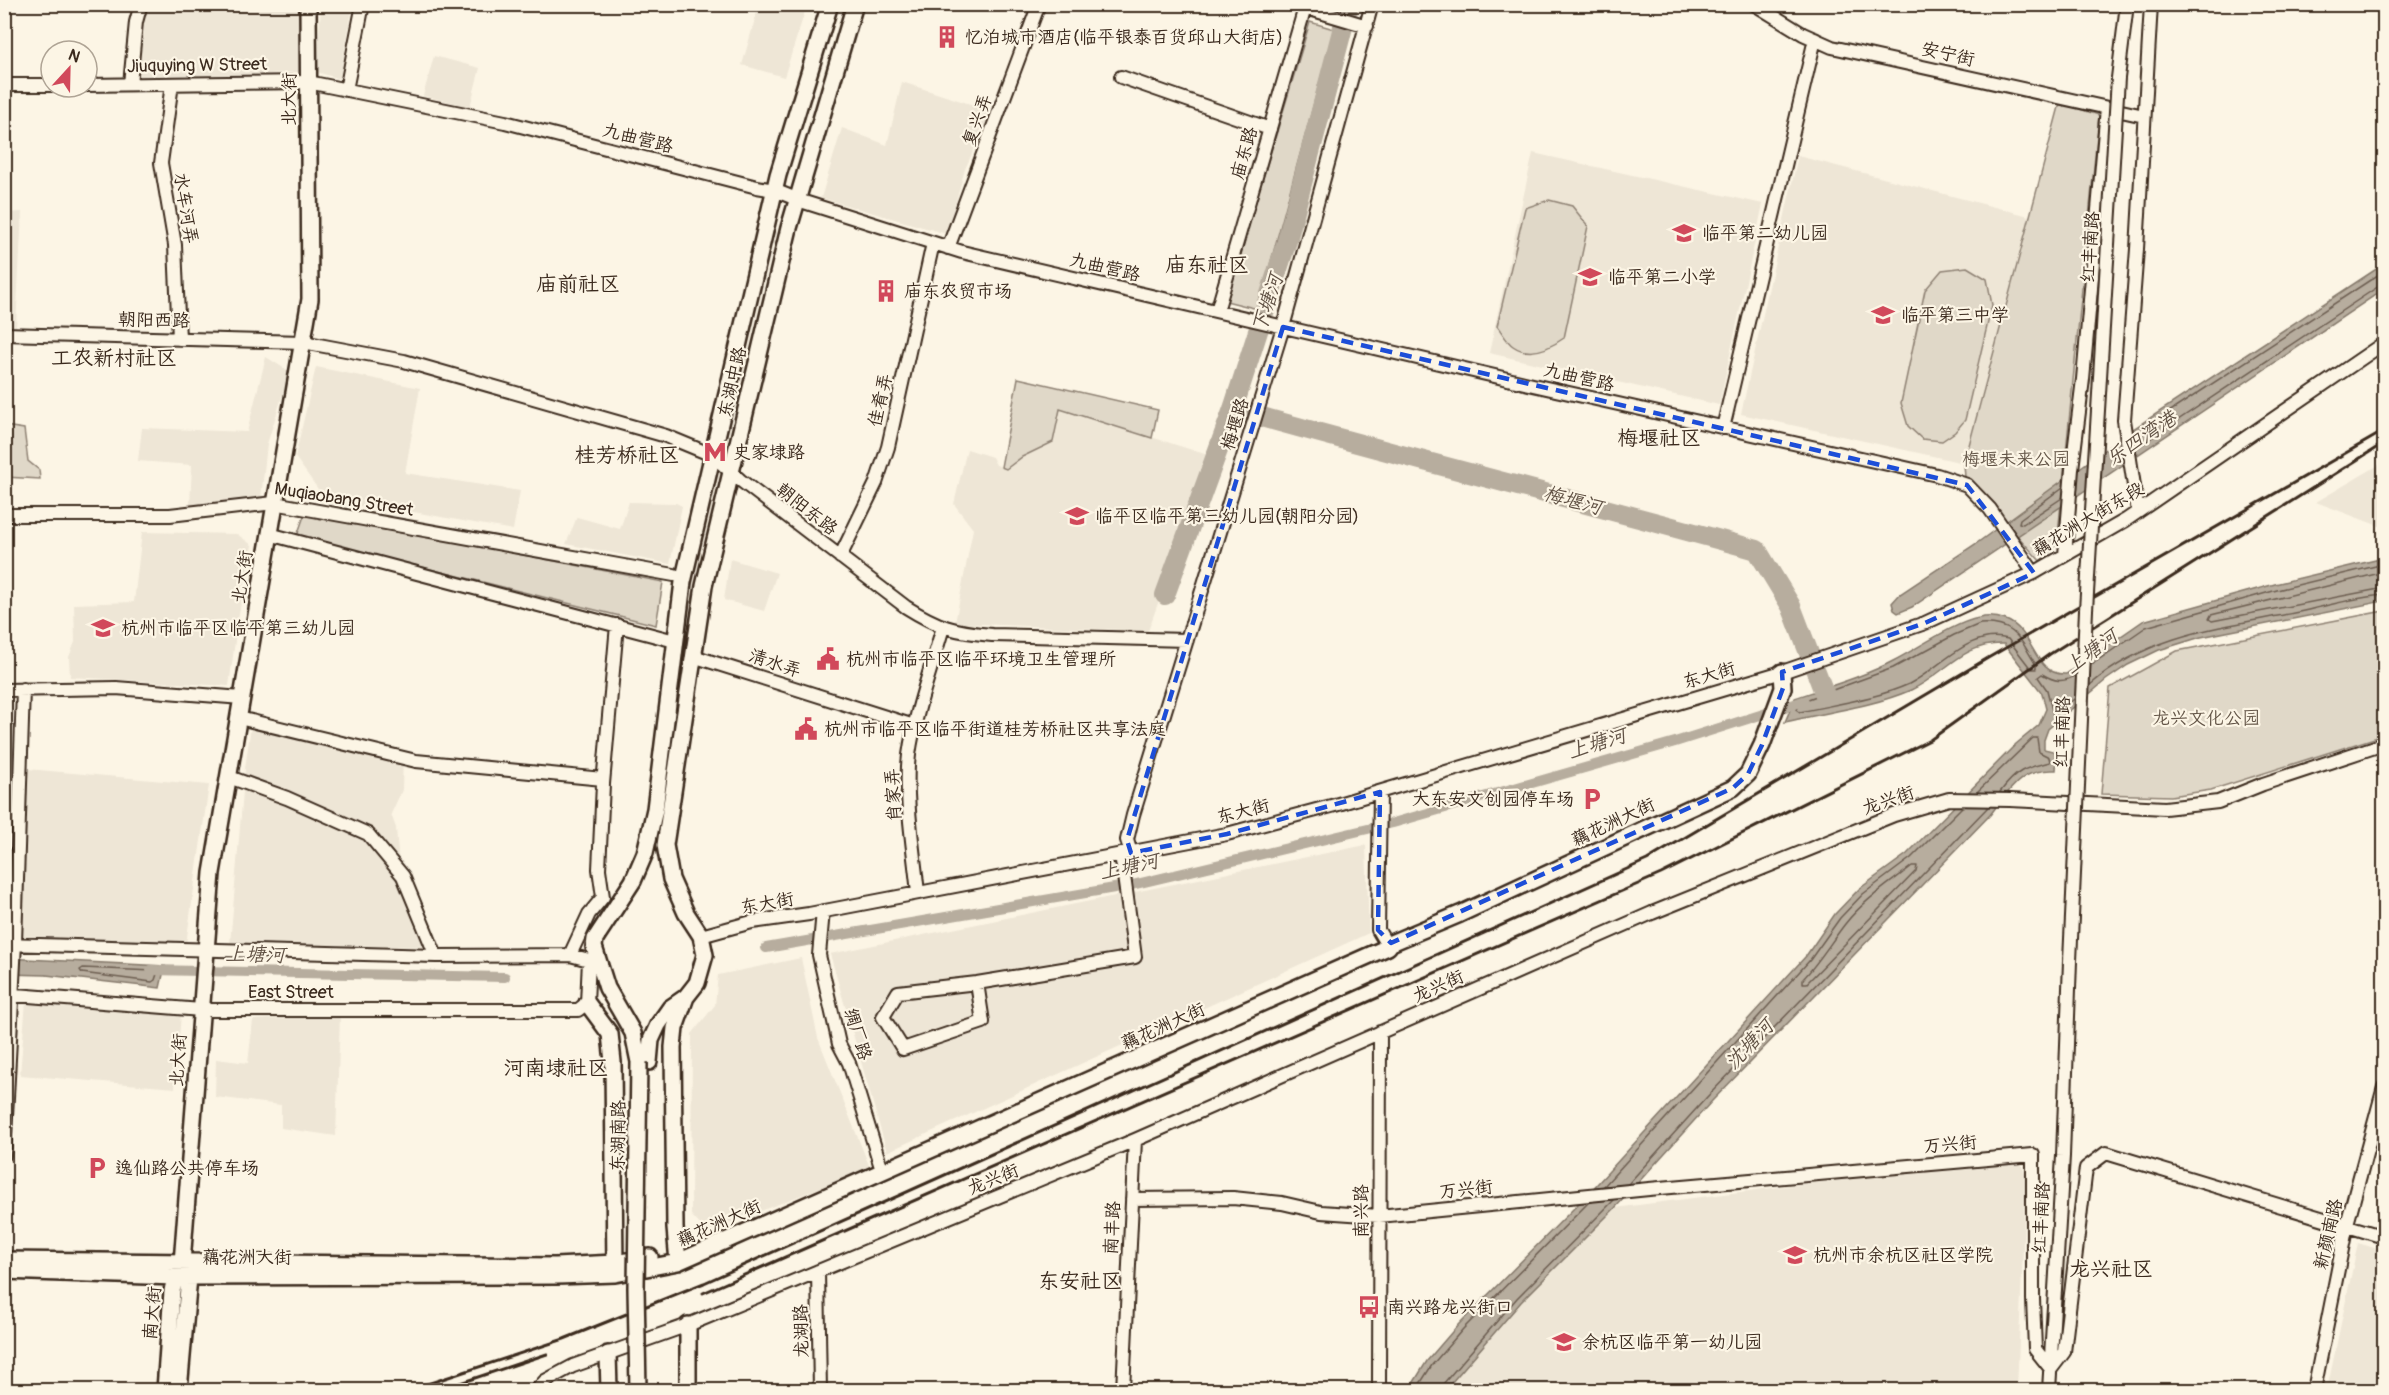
<svg xmlns="http://www.w3.org/2000/svg" width="2389" height="1395" viewBox="0 0 2389 1395" font-family="Pangolin,'LXGW WenKai TC',sans-serif">
	<style>
		.built { fill: #eee6d6 }
		.green { fill: #e0d8c8; stroke: #8e8173; stroke-width: 1.5 }
		.water { fill: #b7ad9e; stroke: #85796b; stroke-width: 1.5 }
		.lines { fill: none; stroke-linecap: round; stroke-linejoin: round }
		.shore { stroke: #6d5e51; stroke-width: 1.5 }
		.canal { stroke: #b7ad9e; stroke-width: 10 }
		.river { stroke: #b7ad9e; stroke-width: 20 }
		.minor-casing { stroke: #3b2a1e; stroke-width: 16 }
		.major-casing { stroke: #3b2a1e; stroke-width: 20 }
		.minor { stroke: #fcf5e5; stroke-width: 12 }
		.major { stroke: #fcf5e5; stroke-width: 15 }
		.rail { stroke: #3b2a1e; stroke-width: 3 }
		.minor-bridge-casing { stroke: #3b2a1e; stroke-width: 16; stroke-linecap: butt }
		.major-bridge-casing { stroke: #3b2a1e; stroke-width: 20; stroke-linecap: butt }
		.minor-bridge { stroke: #fcf5e5; stroke-width: 12 }
		.major-bridge { stroke: #fcf5e5; stroke-width: 15 }
		.marked { fill: none; stroke: #1d4ed8; stroke-width: 4.5; stroke-dasharray: 12 8; stroke-linejoin: round }
		.labels { text-anchor: middle; stroke-width: 4.5; stroke-linejoin: round; paint-order: stroke }
		.poi-label { font-size: 18px; fill: #3b2a1e; stroke: #fcf5e5; text-anchor: start }
		.street-label { font-size: 18px; fill: #3b2a1e; stroke: #fcf5e5 }
		.park-label { font-size: 18px; fill: #645648; stroke: #fcf5e5 }
		.water-label { font-size: 20px; font-style: italic; fill: #605144; stroke: #fcf5e5 }
		.quarter-label { font-size: 21px; fill: #3b2a1e; stroke: #fcf5e5 }
	</style>
	<rect width="100%" height="100%" fill="#fcf5e5"/>
	<filter id="ink" filterUnits="userSpaceOnUse"><feTurbulence type="fractalNoise" baseFrequency=".0167" numOctaves="2"/><feDisplacementMap in="SourceGraphic" scale="12" xChannelSelector="R" yChannelSelector="G"/><feConvolveMatrix kernelMatrix="1 2 1 2 8 2 1 2 1" color-interpolation-filters="sRGB"/></filter>
	<g filter="url(#ink)">
		<path class="built" d="M150 5H301V72L137 82 145 20Z
			M321 5H353L340 79 317 72Z
			M759 5H807L784 77 742 65Z
			M434 56 480 68 470 107 423 96Z
			M902 82 992 111 965 169 947 234 821 198 842 128 887 145Z
			M1533 153 1763 204 1719 405 1489 353Z
			M1798 156 2029 216 1964 463 1741 414Z
			M22 212 16 327 5 326V213Z
			M266 357 290 372 267 444 261 498 190 505 192 465 138 461 142 428 247 432Z
			M316 367 420 388 405 473 520 491 513 530 408 511 328 503 295 457Z
			M1060 408 1211 456 1148 631 955 623 973 529 954 504 967 449 992 457 996 465 1006 468 1022 457 1053 442Z
			M2384 462V525L2379 526 2316 502Z
			M629 502 676 503 682 506 670 564 566 544 577 517 620 529Z
			M142 532 237 534 252 545 238 619 229 686 70 677 69 657 75 642 74 604 134 602Z
			M730 559 777 573 764 611 724 600Z
			M252 719 403 756 402 790 391 814 396 828 399 865 431 947 230 944 245 768Z
			M27 769 209 785 186 944 17 937Z
			M1366 845 1369 933 887 1152 830 954Z
			M801 958 818 1038 870 1168 707 1232 691 1215 692 1034 715 1005 718 975Z
			M26 1001 181 1014 175 1088 20 1075Z
			M340 1015 336 1136 281 1128V1105L215 1097 216 1059 248 1063 253 1020Z
			M2006 1158 2020 1162 2026 1175 2017 1390H1445L1521 1302 1615 1208Z
			M2358 1243 2384 1251V1390H2327Z"/>
		<path class="green" d="M1310 22 1334 29 1258 309 1226 301Z
			M2060 103 2099 115 2057 544 2040 561 1965 477 1964 464Z
			M1549 200 1572 206 1588 226 1564 338C1550 348 1530 358 1513 346 1507 342 1502 332 1497 326L1525 208Z
			M1967 267 1987 279 1992 305 1965 420 1955 432 1942 441 1922 439 1908 426 1901 403 1925 290 1942 270Z
			M1018 378 1158 410 1152 438 1060 409 1053 442 1022 457 1006 469 1001 467Z
			M5 426 24 429 28 461 39 470 40 479 5 477Z
			M305 513 663 582 656 625 297 536Z
			M2384 611V735L2211 790 2171 796 2101 794 2110 688 2177 651Z"/>
		<path class="water" d="M2384 264V289L1912 607 1898 613 1894 610 1892 603 1900 594 1977 543 2133 429Z
			M2384 558V601L2201 637 2159 650 2128 665 2106 680 2048 729 2044 740V749L2057 752 2056 770C2020 768 2010 790 1990 815L1712 1101 1615 1208 1521 1302 1445 1390H1409L1427 1361 1458 1325 1588 1194 1806 956 1835 914 1859 889 1907 854 2016 744 2039 725 2046 709 2042 693 2004 644C1963 642 1944 675 1911 690 1872 707 1826 712 1785 722L1795 698C1827 687 1863 677 1893 661 1917 649 1953 623 1979 618 1987 616 1998 617 2006 620 2035 631 2033 676 2066 674L2143 621 2275 584Z
			M5 958 165 966 160 988 46 975 5 974Z"/>
		<g class="lines">
			<path class="shore" d="M2134 435 2384 271
				M2136 448 2379 286 2384 285
				M2062 498 2023 524 2019 523 2020 519 2063 487
				M2384 572 2211 615 2209 619 2212 621 2384 588
				M1980 624C2015 622 2020 639 2036 665V669H2031L2008 639C1969 628 1940 669 1909 684 1876 699 1836 704 1800 712L1797 710 1800 702 1893 668 1954 635Z
				M2091 665 2146 627 2277 590 2384 564
				M2090 685C2151 633 2223 627 2299 612 2327 606 2356 597 2384 595
				M2074 699 2057 714H2053L2047 690 2038 677 2042 674C2054 681 2063 684 2076 675
				M1977 792 2033 738H2037L2039 752 2049 757 2050 762C2024 768 2017 770 2000 792
				M1912 866H1917L1916 871 1807 983H1803V979C1819 962 1831 942 1845 924 1864 900 1889 884 1912 866Z
				M83 968 154 971 157 974 155 980 152 982 82 973 80 970Z
				M1629 1183 1707 1097 1988 807
				M1604 1186 1810 960 1840 918 1863 894 1911 858 1962 807
				M1416 1390 1432 1365 1463 1329 1588 1203
				M1441 1390 1443 1384 1517 1298 1614 1200"/>
			<path class="canal" d="M766 948 1132 885 1393 823 1675 742 1804 701
				M151 970 505 977"/>
			<path class="river" d="M1233 409C1407 458 1583 502 1757 550L1791 606 1825 695
				M1165 595 1233 409 1287 241 1349 4"/>
			<g class="minor-casing">
				<path id="minor" d="M1293 4 1367 26
					M1754 4 1803 34 1832 47 2144 116
					M1121 77 1270 129
					M130 84 136 22 141 4
					M172 84 161 163 175 245 179 339
					M4 85H51
					M87 85 308 82 505 122 757 187 774 190 804 202 962 252 1533 385 1937 475 1967 485 1990 509 2034 573
					M346 90 363 4
					M948 248 1039 4
					M1217 311 1306 4
					M4 334 303 342 404 361 666 436 712 455 740 480 906 607C938 627 954 632 992 635L1187 640
					M1723 428 1815 39
					M2138 512 2124 420 2137 249 2151 4
					M4 515H170L274 503 674 575
					M269 534 675 641
					M2065 555 2072 469 2083 379 2107 108
					M840 557 876 483 888 447 933 243
					M693 656 914 726
					M4 690 116 688 242 698
					M239 718 416 761 603 779
					M229 777 287 798 368 834 403 876 436 956
					M1380 792 1378 930 1388 947
					M1131 853 1127 840 1133 815 1283 327 1372 4
					M918 893C914 852 904 794 909 755 915 712 931 669 943 627
					M823 911 819 955 839 1044 849 1063 880 1164
					M701 936 752 922 809 914 1227 834 1335 805 1782 672 1925 623 2034 573 2126 520 2384 343
					M4 944 436 956 570 955 589 960 587 1003 578 1010H201L4 994
					M570 955 589 914 603 897 599 869 603 784 617 625
					M977 983 983 1022 903 1049 883 1017 898 992 977 983 1135 957 1121 854
					M4 1155 15 943 23 689
					M1132 1199 1233 1198 1282 1203 1321 1212 1379 1216 1649 1189 2033 1155V1299L2035 1349 2051 1369 2064 1352 2086 1168 2106 1153 2384 1237
					M818 1271 820 1390
					M537 1390 545 1381 573 1366 688 1325 1135 1140 1652 913 1894 815 1949 799 2010 800 2165 808 2218 802 2263 784 2384 744
					M1123 1390 1135 1140
					M1379 1390 1380 1032
					M2049 1390 2063 1156 2070 961
					M2314 1390 2347 1224 2384 1087"/>
			</g>
			<g class="major-casing">
				<path id="major" d="M587 1003 610 1034 613 1062 615 1271
					M639 1062 633 1033 607 988 594 947 595 939 633 881 645 853 655 809 683 582 778 175 830 4
					M649 1062 651 1040 658 1025 670 1008 686 997 697 983 705 955 701 936 686 913 671 879 665 845 704 586 789 228 855 4
					M4 1260 555 1266 615 1263 650 1257
					M678 1262 675 1228 673 1047 675 1028 686 997
					M4 1271 175 1277 557 1276 615 1274 678 1262 1388 947 1391 943 1460 914 1733 788 1748 774 1762 745 1783 688 1782 672
					M608 1354 609 1390
					M165 1390 172 1291 175 1277 182 1263 212 873 310 299 308 4
					M179 1390 189 1277 185 1269
					M688 1390V1325"/>
			</g>
			<use href="#minor" class="minor"/>
			<use href="#major" class="major"/>
			<path class="rail" d="M703 1293 1661 874 1930 740 2050 654 2384 443
				M409 1390 564 1339 704 1283 1647 860 1988 658 2384 431
				M439 1390 547 1354"/>
			<g class="minor-bridge-casing">
				<path id="minor-bridge" d="M2070 961 2086 610 2118 78 2127 4"/>
			</g>
			<g class="major-bridge-casing">
				<path id="major-bridge" d="M638 1390 636 1288 639 1062"/>
			</g>
			<use href="#minor-bridge" class="minor-bridge"/>
			<use href="#major-bridge" class="major-bridge"/>
		</g>
	</g>
	<path class="marked" d="M1283 327 1967 485 2034 573 1925 623 1782 672 1783 688 1762 745 1748 774 1733 788 1391 943 1378 930 1380 792 1227 834 1131 853 1127 840Z"/>
	<defs>
		<g id="building-bare" transform="scale(1.8)"><path d="M-4-6H4V6H1V3H-1V6H-4ZM-2.5-4.3h1.7v1.8h-1.7ZM.8-4.3h1.7v1.8H.8ZM-2.5-1h1.7V.8h-1.7ZM.8-1h1.7V.8H.8Z" fill="#d1495b" stroke="#fcf5e5" stroke-width="2.5" paint-order="stroke"/></g>
		<g id="school-bare" transform="scale(1.8)"><path d="M0-5L7-2L0 1L-7-2ZM-4 1L0 2.5L4 1V4Q0 6-4 4Z" fill="#d1495b" stroke="#fcf5e5" stroke-width="2.5" paint-order="stroke"/></g>
		<g id="metro-bare" transform="scale(1.8)"><path d="M-5.5 5V-5H-3L0 0L3-5H5.5V5H3V-.5L0 4L-3-.5V5Z" fill="#d1495b" stroke="#fcf5e5" stroke-width="2.5" paint-order="stroke"/></g>
		<g id="civic-bare" transform="scale(1.8)"><path d="M-.6-6.5H3V-4.5H.6V-3L4-1V1h2V6H-6V1h2V-1L-.6-3ZM-1.2 2.5V6h2.4V2.5Z" fill="#d1495b" stroke="#fcf5e5" stroke-width="2.5" paint-order="stroke"/></g>
		<g id="parking-bare" transform="scale(1.8)"><path d="M-3.5-5.5H1a3.5 3.5 0 0 1 0 7H-1V5.5H-3.5ZM-1-3.4V-.6H.8a1.4 1.4 0 0 0 0-2.8Z" fill="#d1495b" stroke="#fcf5e5" stroke-width="2.5" paint-order="stroke"/></g>
		<g id="bus-bare" transform="scale(1.8)"><path d="M-5-6H5V4H4V6H2V4H-2V6H-4V4H-5ZM-3.5-4V0h7V-4ZM-3.5 1.2v1.5H-2V1.2ZM2 1.2v1.5H3.5V1.2Z" fill="#d1495b" stroke="#fcf5e5" stroke-width="2.5" paint-order="stroke"/></g>
	</defs>
	<g fill-rule="evenodd">
		<use href="#building-bare" x="947" y="37"/>
		<use href="#school-bare" x="1684" y="233"/>
		<use href="#school-bare" x="1590" y="277"/>
		<use href="#building-bare" x="886" y="291"/>
		<use href="#school-bare" x="1883" y="315"/>
		<use href="#metro-bare" x="715" y="452"/>
		<use href="#school-bare" x="1077" y="516"/>
		<use href="#school-bare" x="103" y="628"/>
		<use href="#civic-bare" x="828" y="659"/>
		<use href="#civic-bare" x="806" y="729"/>
		<use href="#parking-bare" x="1592" y="799"/>
		<use href="#parking-bare" x="97" y="1168"/>
		<use href="#school-bare" x="1795" y="1255"/>
		<use href="#bus-bare" x="1369" y="1307"/>
		<use href="#school-bare" x="1564" y="1342"/>
	</g>
	<g class="labels">
		<g class="poi-label">
			<text x="965" y="43">忆泊城市酒店(临平银泰百货邱山大街店)</text>
			<text x="1702" y="239">临平第二幼儿园</text>
			<text x="1608" y="283">临平第二小学</text>
			<text x="904" y="297">庙东农贸市场</text>
			<text x="1901" y="321">临平第三中学</text>
			<text x="733" y="458">史家埭路</text>
			<text x="1095" y="522">临平区临平第三幼儿园(朝阳分园)</text>
			<text x="121" y="634">杭州市临平区临平第三幼儿园</text>
			<text x="846" y="665">杭州市临平区临平环境卫生管理所</text>
			<text x="824" y="735">杭州市临平区临平街道桂芳桥社区共享法庭</text>
			<text x="1574" y="805" text-anchor="end">大东安文创园停车场</text>
			<text x="115" y="1174">逸仙路公共停车场</text>
			<text x="1813" y="1261">杭州市余杭区社区学院</text>
			<text x="1387" y="1313">南兴路龙兴街口</text>
			<text x="1582" y="1348">余杭区临平第一幼儿园</text>
		</g>
		<g class="street-label">
			<text transform="translate(1948 54) rotate(13)" y="6">安宁街</text>
			<text transform="translate(197 65) rotate(-1)" y="6">Jiuquying W Street</text>
			<text transform="translate(289 99) rotate(-90)" y="6">北大街</text>
			<text transform="translate(977 120) rotate(-70)" y="6">复兴弄</text>
			<text transform="translate(638 138) rotate(14)" y="6">九曲营路</text>
			<text transform="translate(1244 153) rotate(-74)" y="6">庙东路</text>
			<text transform="translate(186 208) rotate(81)" y="6">水车河弄</text>
			<text transform="translate(2090 247) rotate(-86)" y="6">红丰南路</text>
			<text transform="translate(1105 267) rotate(13)" y="6">九曲营路</text>
			<text transform="translate(154 320) rotate(1)" y="6">朝阳西路</text>
			<text transform="translate(1579 377) rotate(13)" y="6">九曲营路</text>
			<text transform="translate(732 382) rotate(-77)" y="6">东湖中路</text>
			<text transform="translate(880 400) rotate(-77)" y="6">佳肴弄</text>
			<text transform="translate(1235 424) rotate(-73)" y="6">梅堰路</text>
			<text transform="translate(344 499) rotate(9)" y="6">Muqiaobang Street</text>
			<text transform="translate(807 509) rotate(38)" y="6">朝阳东路</text>
			<text transform="translate(2088 519) rotate(-31)" y="6">藕花洲大街东段</text>
			<text transform="translate(242 577) rotate(-81)" y="6">北大街</text>
			<text transform="translate(775 663) rotate(18)" y="6">清水弄</text>
			<text transform="translate(1709 675) rotate(-16)" y="6">东大街</text>
			<text transform="translate(2062 732) rotate(-88)" y="6">红丰南路</text>
			<text transform="translate(893 795) rotate(-93)" y="6">肖家弄</text>
			<text transform="translate(1888 800) rotate(-19)" y="6">龙兴街</text>
			<text transform="translate(1243 811) rotate(-14)" y="6">东大街</text>
			<text transform="translate(1613 822) rotate(-25)" y="6">藕花洲大街</text>
			<text transform="translate(767 903) rotate(-10)" y="6">东大街</text>
			<text transform="translate(1438 986) rotate(-24)" y="6">龙兴街</text>
			<text x="291" y="998">East Street</text>
			<text transform="translate(1163 1026) rotate(-24)" y="6">藕花洲大街</text>
			<text transform="translate(858 1034) rotate(73)" y="6">绸厂路</text>
			<text transform="translate(178 1060) rotate(-86)" y="6">北大街</text>
			<text transform="translate(618 1136) rotate(-89)" y="6">东湖南路</text>
			<text transform="translate(1950 1144) rotate(-5)" y="6">万兴街</text>
			<text transform="translate(993 1179) rotate(-22)" y="6">龙兴街</text>
			<text transform="translate(1466 1189) rotate(-6)" y="6">万兴街</text>
			<text transform="translate(1361 1211) rotate(-90)" y="6">南兴路</text>
			<text transform="translate(2041 1218) rotate(-87)" y="6">红丰南路</text>
			<text transform="translate(719 1223) rotate(-24)" y="6">藕花洲大街</text>
			<text transform="translate(1112 1228) rotate(-87)" y="6">南丰路</text>
			<text transform="translate(2328 1234) rotate(-77)" y="6">新颜南路</text>
			<text x="247" y="1263">藕花洲大街</text>
			<text transform="translate(152 1313) rotate(-85)" y="6">南大街</text>
			<text transform="translate(801 1331) rotate(-91)" y="6">龙湖路</text>
		</g>
		<g class="park-label">
			<text x="2016" y="465">梅堰未来公园</text>
			<text x="2206" y="724">龙兴文化公园</text>
		</g>
		<g class="water-label">
			<text transform="translate(1267 303) rotate(-72)" y="7">下塘河</text>
			<text transform="translate(2141 438) rotate(-34)" y="7">乐四湾港</text>
			<text transform="translate(1573 500) rotate(15)" y="7">梅堰河</text>
			<text transform="translate(2091 651) rotate(-36)" y="7">上塘河</text>
			<text transform="translate(1597 743) rotate(-17)" y="7">上塘河</text>
			<text transform="translate(1129 866) rotate(-12)" y="7">上塘河</text>
			<text transform="translate(255 954) rotate(1)" y="7">上塘河</text>
			<text transform="translate(1749 1044) rotate(-47)" y="7">沈塘河</text>
		</g>
		<g class="quarter-label">
			<text x="1207" y="272">庙东社区</text>
			<text x="578" y="291">庙前社区</text>
			<text x="114" y="365">工农新村社区</text>
			<text x="1659" y="445">梅堰社区</text>
			<text x="627" y="462">桂芳桥社区</text>
			<text x="556" y="1075">河南埭社区</text>
			<text x="2111" y="1276">龙兴社区</text>
			<text x="1080" y="1288">东安社区</text>
		</g>
	</g>
	<rect width="2389" height="1395" fill="none" stroke="#fcf5e5" stroke-width="24"/>
	<rect x="12" y="12" width="2365" height="1371" fill="none" stroke="#3b2a1e" stroke-width="2" filter="url(#ink)"/>
	<g transform="translate(69 69) rotate(22)"><circle r="28" fill="#fcf5e5" stroke="#afa495" stroke-width="1.5"/>
	<path d="M0-4.5L10 22L0 15L-10 22Z" fill="#d1495b"/>
	<text y="-9" font-size="16" font-weight="bold" text-anchor="middle" fill="#3b2a1e">N</text>
	</g>
</svg>
